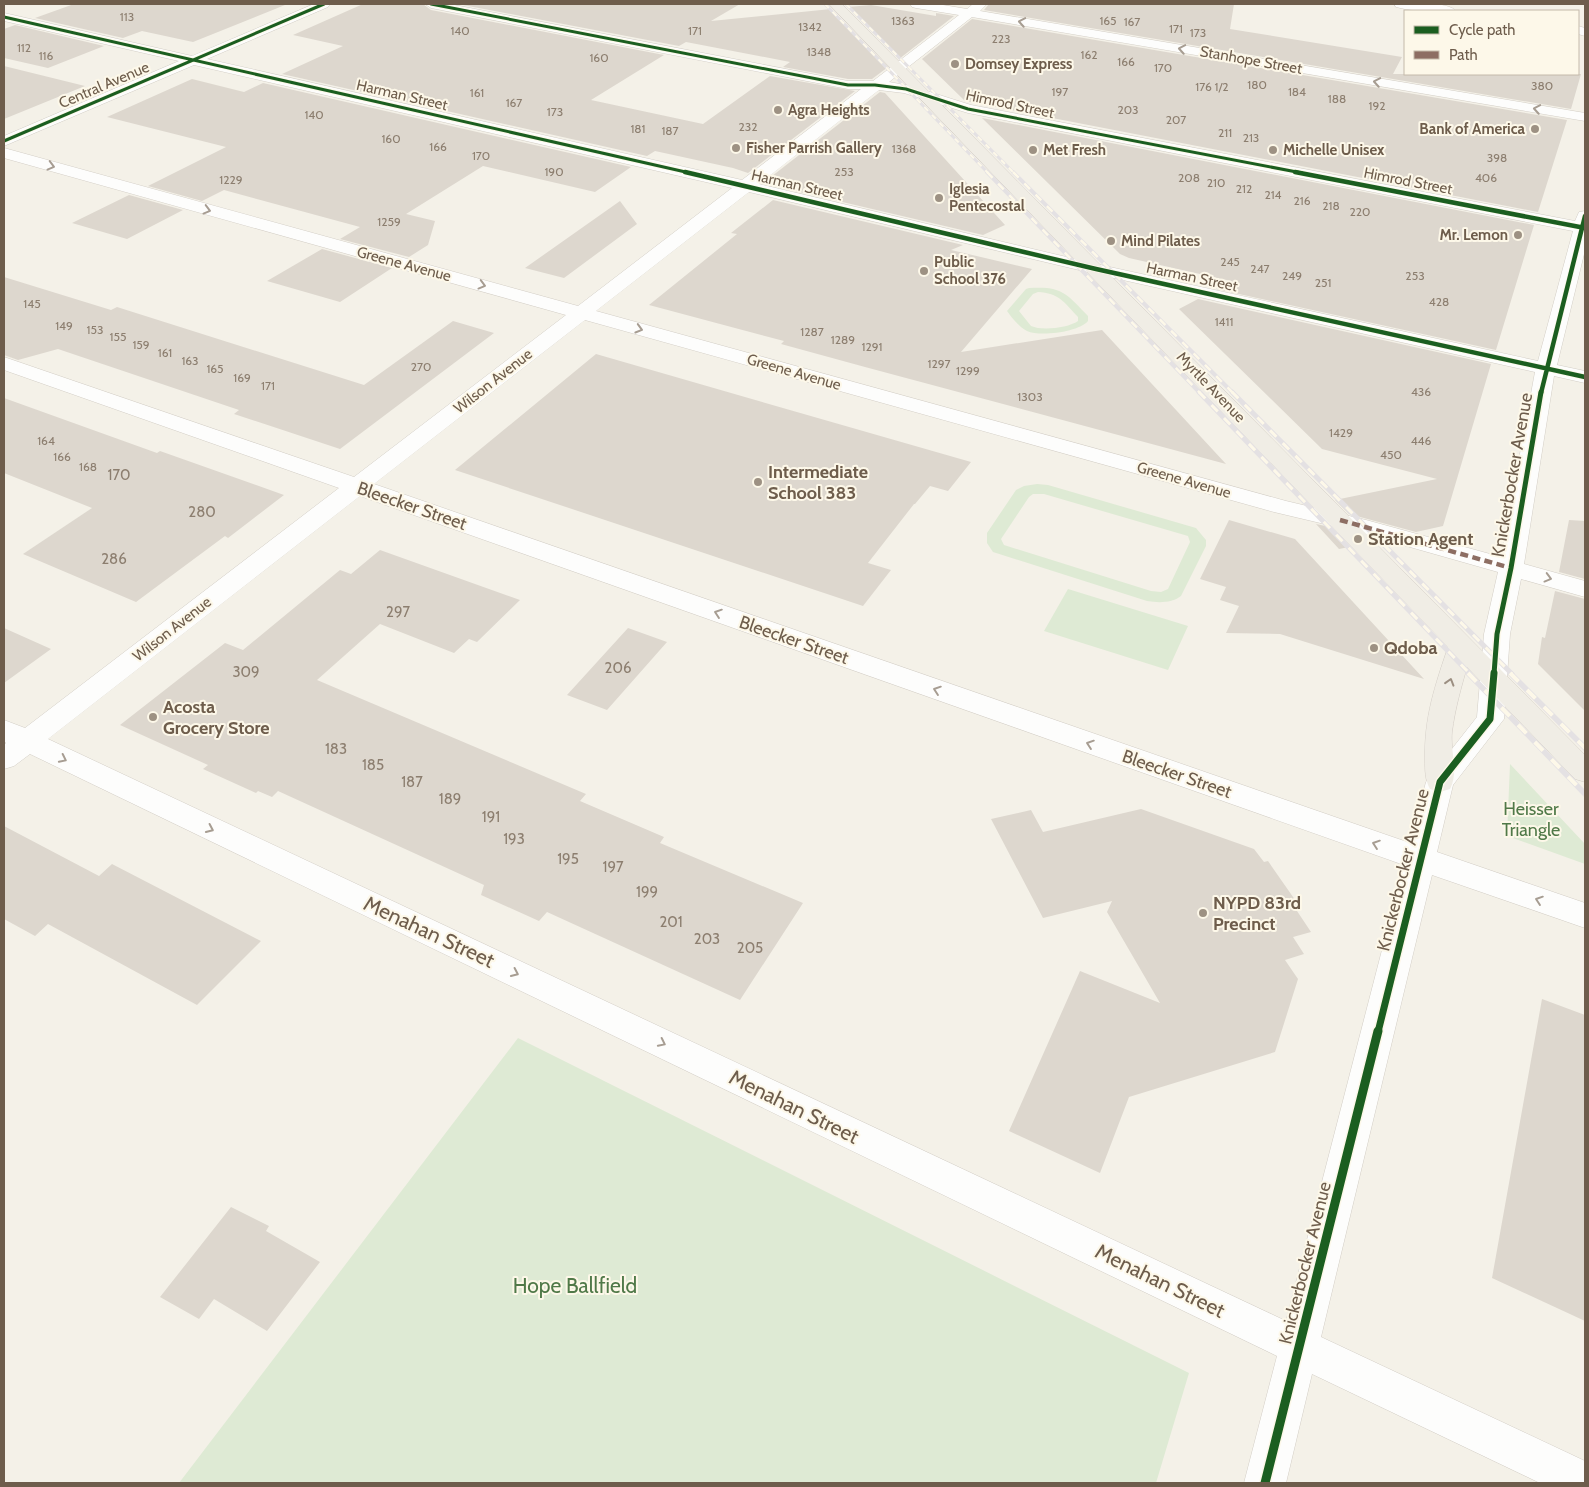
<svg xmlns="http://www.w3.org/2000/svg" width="1589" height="1487" viewBox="0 0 1589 1487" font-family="Cabin,sans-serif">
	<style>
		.green { fill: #deead4; fill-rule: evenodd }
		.building { fill: #ddd7ce }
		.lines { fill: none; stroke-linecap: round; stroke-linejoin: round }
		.street-casing { stroke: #d3cec6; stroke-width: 1 }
		.primary-casing { stroke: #d3cdc6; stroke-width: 1 }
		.street { fill: #fdfdfc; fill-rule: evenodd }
		.primary { fill: #f0ede5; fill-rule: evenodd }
		.rail-far3-casing { stroke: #e4e1e3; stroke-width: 3 }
		.rail-far2-casing { stroke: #e4e1e3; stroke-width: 4 }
		.rail-far1-casing { stroke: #e4e1e3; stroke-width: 5 }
		.rail-casing { stroke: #e4e1e3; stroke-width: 5.5 }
		.rail-far3 { stroke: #fdf8e9; stroke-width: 2; stroke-dasharray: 5.5; stroke-linecap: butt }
		.rail-far2 { stroke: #fdf8e9; stroke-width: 2.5; stroke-dasharray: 8; stroke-linecap: butt }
		.rail-far1 { stroke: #fdf8e9; stroke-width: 3; stroke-dasharray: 9; stroke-linecap: butt }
		.rail { stroke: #fdf8e9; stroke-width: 4; stroke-dasharray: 12; stroke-linecap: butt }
		.quiet { stroke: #8d6e63; stroke-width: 4.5; stroke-dasharray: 8 4.5; stroke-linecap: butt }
		.cycleway-far4-casing { stroke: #fdf8e9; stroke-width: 5 }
		.cycleway-far3-casing { stroke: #fdf8e9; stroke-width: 6 }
		.cycleway-far2-casing { stroke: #fdf8e9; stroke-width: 8 }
		.cycleway-far1-casing { stroke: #fdf8e9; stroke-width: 10 }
		.cycleway-casing { stroke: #fdf8e9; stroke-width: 12 }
		.cycleway-far4 { stroke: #1b5e20; stroke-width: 3 }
		.cycleway-far3 { stroke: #1b5e20; stroke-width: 4.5 }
		.cycleway-far2 { stroke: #1b5e20; stroke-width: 5 }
		.cycleway-far1 { stroke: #1b5e20; stroke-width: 7 }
		.cycleway { stroke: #1b5e20; stroke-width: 9 }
		.oneway { stroke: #a79d92 }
		.oneway2 { stroke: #9c8f82 }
		.poi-dot { fill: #9d9183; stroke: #fdf8e9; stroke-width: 2 }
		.labels { text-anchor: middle; stroke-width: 4; stroke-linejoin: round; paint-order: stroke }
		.far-number-label { font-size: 12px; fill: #8c7e6f }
		.far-street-label { font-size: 15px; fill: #6e5d4c; stroke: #fdf8e9 }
		.far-poi-label { font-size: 15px; font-weight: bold; fill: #6e5d4c; stroke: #fdf8e9; text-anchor: start }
		.number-label { font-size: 15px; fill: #8c7e6f }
		.poi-label { font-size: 18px; font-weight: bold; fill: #6e5d4c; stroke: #fdf8e9; text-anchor: start }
		.street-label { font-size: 18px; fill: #6e5d4c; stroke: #fdf8e9 }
		.park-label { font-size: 18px; fill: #507948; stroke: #fdf8e9 }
		.near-street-label { font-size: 21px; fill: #6e5d4c; stroke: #fdf8e9 }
		.near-park-label { font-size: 21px; fill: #507948; stroke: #fdf8e9 }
	</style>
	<rect width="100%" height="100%" fill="#f4f1e8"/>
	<path class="green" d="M1029 288C1062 286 1066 293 1088 316V321C1079 332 1040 337 1027 331 1019 327 1012 318 1007 311L1026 289ZM1038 292C1059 293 1064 302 1078 317V321C1068 328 1042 331 1031 326L1019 311 1033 294Z
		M1037 484 1048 485 1196 528 1206 540V546L1181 596C1172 603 1159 603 1147 601L993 552 987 543V533L1016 490 1024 486ZM1033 494H1044L1188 536 1190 542 1168 589 1161 592 1151 591 1004 545 1001 539 1029 497Z
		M1068 589 1188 626 1168 670 1044 631Z
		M1510 764 1585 844V864L1507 836Z
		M518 1038 1189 1373 1156 1483H179Z"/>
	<path class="building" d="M74 4H284L285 5 193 42 142 31 123 38 35 18Z
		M363 4H423L431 10 664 55 591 100 703 124 770 76 855 91 748 173 733 168 655 151 647 156 282 74 343 46 293 35Z
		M458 4H740L711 21 831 9 888 67 872 79H848L783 67 790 62 686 42 679 46Z
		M989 4H1234L1230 29 1402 57 1393 74H1581L1571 109 984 10Z
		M871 5 936 16V13L954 16 899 59 848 7Z
		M972 19 1567 120 1538 212 965 101 922 59Z
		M15 25 104 46 48 68 4 58V29Z
		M4 66 85 86 4 119Z
		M192 79 244 92 263 83 631 167 595 192 483 166 406 214 435 221 428 245 409 257 340 239 360 227 224 190 202 201 148 186 226 147 107 117Z
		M880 92 885 93 1005 225 983 235 787 189 788 188 767 180Z
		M982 118 1534 225 1496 350 1216 289 1231 281 1129 258 1120 254Z
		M129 195 183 210 127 239 72 223Z
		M773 200 963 245 951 250 1032 269 961 352 1102 330 1226 464 865 367 781 344 784 341 649 305 737 234 731 233Z
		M620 201 637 224 564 278 525 268Z
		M322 249 392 268 340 302 267 281Z
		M4 277 111 310 117 307 364 385 453 321 494 333 340 449 234 414 239 410 58 349 18 360 4 355Z
		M1198 299 1491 364 1443 526 1416 532 1349 514 1335 500 1437 479 1322 449 1179 309Z
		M596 354 738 395 971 462 948 491 930 486 915 504H914L868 563 891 570 863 606 455 470Z
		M4 398 157 453 160 451 284 495 228 538 225 536 136 602 23 554 92 508 4 473Z
		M1229 520 1295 539 1424 679 1280 634 1226 633 1239 606 1220 600 1226 587 1200 579Z
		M1569 520 1585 521V579L1559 572Z
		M1316 524 1330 527 1349 547 1339 549Z
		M380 550 520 600 477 642 469 639 454 653 380 624 317 680 586 794 580 801 664 837 660 843 803 903 740 1000 547 912 539 921 481 895 484 885 278 791 272 797 258 791 256 793 203 769 208 765 120 725 225 643 243 650 340 570 351 574Z
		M1555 591 1585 599V711L1538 664 1542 637 1545 638Z
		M4 628 51 649 4 683Z
		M628 628 667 642 607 710 567 695Z
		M1141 809 1254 849 1264 862 1268 861 1300 907 1295 908 1311 932 1293 937 1304 954 1285 960 1298 979 1275 1052 1129 1097 1100 1173 1009 1131 1080 971 1160 1003 1107 912 1112 901 1043 918 991 819 1031 810 1043 832Z
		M4 826 99 876 112 864 261 941 197 1005 48 924 35 936 4 919Z
		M1542 999 1585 1015V1321L1492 1278Z
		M231 1207 269 1226 266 1231 320 1262 267 1331 214 1299 199 1319 160 1297Z"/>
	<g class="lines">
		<g class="street-casing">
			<path id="street" d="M314 4H330L328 7 207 59 742 180 861 89H848L431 8 425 4H449L848 81H873L959 15 916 8 912 7 910 4H937L967 9 973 4H987L980 11 1585 113V121L972 17 889 82 911 86 971 105 1575 221 1579 212 1585 211V250L1557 365 1585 371V383L1554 376 1524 564 1585 581V597L1521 579 1510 634 1504 719 1453 785 1437 852 1585 903V928L1432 875 1321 1337 1585 1461V1483H1540L1312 1374 1286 1483H1244L1277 1356 30 754 14 766 4 769V745L6 743 4 741V720L25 728 339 488 4 370V357L354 477 566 315 4 158V148L578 306 732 188 194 65 4 146V136L179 61 4 21V13L192 56ZM879 90 904 93 968 113 1573 231 1538 361 1096 264 759 184ZM749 192 1096 274 1535 372 1501 557 1366 520 1286 501 596 311ZM585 320 1274 512 1350 530 1498 572 1484 634 1477 717 1426 782 1410 843 374 484ZM360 496 1404 865 1286 1321 48 739Z
				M1394 4C1407 4 1448 1 1456 11 1436 12 1415 12 1396 7Z
				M1578 26 1585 28V36L1578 34Z"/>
		</g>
		<g class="primary-casing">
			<path id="primary" d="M829 4H842L1585 755V782L1575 779 1467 667C1461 688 1455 709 1452 732 1450 750 1459 773 1450 789L1440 792 1430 789C1425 780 1425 770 1425 760 1424 717 1435 686 1448 647Z"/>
		</g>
		<use href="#street" class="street"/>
		<use href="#primary" class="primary"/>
		<g class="rail-far3-casing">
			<path id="rail-far3" d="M825 4 988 173
				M846 4 1014 173"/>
		</g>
		<g class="rail-far2-casing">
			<path id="rail-far2" d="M987 172 1200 393
				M1013 172 1233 393"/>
		</g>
		<g class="rail-far1-casing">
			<path id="rail-far1" d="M1199 392 1470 674
				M1232 392 1512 674"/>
		</g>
		<g class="rail-casing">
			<path id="rail" d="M1468 673 1585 794
				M1510 673 1585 748"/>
		</g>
		<use href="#rail-far3" class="rail-far3"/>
		<use href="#rail-far2" class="rail-far2"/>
		<use href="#rail-far1" class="rail-far1"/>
		<use href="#rail" class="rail"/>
		<path class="quiet" d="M1340 520 1511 568"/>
		<g class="cycleway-far4-casing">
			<path id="cycleway-far4" d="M431 4 848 85H875L906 89 968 109 1302 173
				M4 17 690 173
				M4 141 324 4"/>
		</g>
		<g class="cycleway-far3-casing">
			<path id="cycleway-far3" d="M685 172 1096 269 1585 377
				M1295 172 1585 228
				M1541 393 1585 216"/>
		</g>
		<g class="cycleway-far2-casing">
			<path id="cycleway-far2" d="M1494 674 1497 634 1511 568 1541 392"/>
		</g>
		<g class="cycleway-far1-casing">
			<path id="cycleway-far1" d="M1378 1032 1440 782 1490 719 1494 673"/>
		</g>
		<g class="cycleway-casing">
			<path id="cycleway" d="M1265 1483 1378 1031"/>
		</g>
		<use href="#cycleway-far4" class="cycleway-far4"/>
		<use href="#cycleway-far3" class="cycleway-far3"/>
		<use href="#cycleway-far2" class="cycleway-far2"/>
		<use href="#cycleway-far1" class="cycleway-far1"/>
		<use href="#cycleway" class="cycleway"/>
	</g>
	<defs><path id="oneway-chevron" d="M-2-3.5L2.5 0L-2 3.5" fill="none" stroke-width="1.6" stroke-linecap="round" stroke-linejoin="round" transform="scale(1.25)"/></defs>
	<g class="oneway">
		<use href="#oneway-chevron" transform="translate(1022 22) rotate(-170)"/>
		<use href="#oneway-chevron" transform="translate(1182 49) rotate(-170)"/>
		<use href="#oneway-chevron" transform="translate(1377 82) rotate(-170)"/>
		<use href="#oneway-chevron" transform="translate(1537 109) rotate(-170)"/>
		<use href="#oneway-chevron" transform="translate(51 166) rotate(15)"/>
		<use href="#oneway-chevron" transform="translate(207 210) rotate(15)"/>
		<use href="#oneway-chevron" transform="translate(482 285) rotate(15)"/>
		<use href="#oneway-chevron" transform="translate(639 329) rotate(16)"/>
		<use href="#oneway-chevron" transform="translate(1548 578) rotate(15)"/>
		<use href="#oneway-chevron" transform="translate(718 613) rotate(-161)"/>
		<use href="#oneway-chevron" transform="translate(937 690) rotate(-161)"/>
		<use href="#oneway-chevron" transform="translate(1090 744) rotate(-161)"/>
		<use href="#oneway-chevron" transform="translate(63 759) rotate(26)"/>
		<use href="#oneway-chevron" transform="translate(210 829) rotate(25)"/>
		<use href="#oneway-chevron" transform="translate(1376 844) rotate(-161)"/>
		<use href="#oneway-chevron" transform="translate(1539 900) rotate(-161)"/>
		<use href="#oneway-chevron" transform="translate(515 973) rotate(25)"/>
		<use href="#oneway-chevron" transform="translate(662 1043) rotate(26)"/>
	</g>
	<use class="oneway2" href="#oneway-chevron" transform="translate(1450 682) rotate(-73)"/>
	<g class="poi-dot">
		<circle cx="955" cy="64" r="5"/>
		<circle cx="778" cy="110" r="5"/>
		<circle cx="1535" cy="129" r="5"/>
		<circle cx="736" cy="148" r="5"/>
		<circle cx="1033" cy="150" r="5"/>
		<circle cx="1273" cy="150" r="5"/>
		<circle cx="939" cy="198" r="5"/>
		<circle cx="1518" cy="235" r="5"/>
		<circle cx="1111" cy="241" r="5"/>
		<circle cx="924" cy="271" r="5"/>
		<circle cx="758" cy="482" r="5"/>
		<circle cx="1358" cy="539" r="5"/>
		<circle cx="1374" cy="648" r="5"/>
		<circle cx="153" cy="717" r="5"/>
		<circle cx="1203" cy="913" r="5"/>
	</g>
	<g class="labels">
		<g class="far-number-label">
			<text x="127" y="21">113</text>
			<text x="903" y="25">1363</text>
			<text x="1108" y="25">165</text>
			<text x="1132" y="26">167</text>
			<text x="810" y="31">1342</text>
			<text x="1176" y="33">171</text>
			<text x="460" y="35">140</text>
			<text x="695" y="35">171</text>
			<text x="1198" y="37">173</text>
			<text x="1001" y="43">223</text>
			<text x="24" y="52">112</text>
			<text x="819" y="56">1348</text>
			<text x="1089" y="59">162</text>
			<text x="46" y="60">116</text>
			<text x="599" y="62">160</text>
			<text x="1126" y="66">166</text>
			<text x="1163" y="72">170</text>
			<text x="1257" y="89">180</text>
			<text x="1542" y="90">380</text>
			<text x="1212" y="91">176 1/2</text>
			<text x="1060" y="96">197</text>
			<text x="1297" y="96">184</text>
			<text x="477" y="97">161</text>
			<text x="1337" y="103">188</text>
			<text x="514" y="107">167</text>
			<text x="1377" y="110">192</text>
			<text x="1128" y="114">203</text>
			<text x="555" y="116">173</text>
			<text x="314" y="119">140</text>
			<text x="1176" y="124">207</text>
			<text x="748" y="131">232</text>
			<text x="638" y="133">181</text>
			<text x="670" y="135">187</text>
			<text x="1225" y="137">211</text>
			<text x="1251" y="142">213</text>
			<text x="391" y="143">160</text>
			<text x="438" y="151">166</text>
			<text x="904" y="153">1368</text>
			<text x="481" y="160">170</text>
			<text x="1497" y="162">398</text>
			<text x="554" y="176">190</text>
			<text x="844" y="176">253</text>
			<text x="1189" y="182">208</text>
			<text x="1486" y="182">406</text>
			<text x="231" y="184">1229</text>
			<text x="1216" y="187">210</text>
			<text x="1244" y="193">212</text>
			<text x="1273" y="199">214</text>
			<text x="1302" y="205">216</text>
			<text x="1331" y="210">218</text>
			<text x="1360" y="216">220</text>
			<text x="389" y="226">1259</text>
			<text x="1230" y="266">245</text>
			<text x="1260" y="273">247</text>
			<text x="1292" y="280">249</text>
			<text x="1415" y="280">253</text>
			<text x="1323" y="287">251</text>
			<text x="1439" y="306">428</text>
			<text x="32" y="308">145</text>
			<text x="1224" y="326">1411</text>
			<text x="64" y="330">149</text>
			<text x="95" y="334">153</text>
			<text x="812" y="336">1287</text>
			<text x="118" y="341">155</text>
			<text x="843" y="344">1289</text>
			<text x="141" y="349">159</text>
			<text x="872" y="351">1291</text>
			<text x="165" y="357">161</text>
			<text x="190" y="365">163</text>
			<text x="939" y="368">1297</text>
			<text x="421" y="371">270</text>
			<text x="215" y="373">165</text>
			<text x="968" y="375">1299</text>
			<text x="242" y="382">169</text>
			<text x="268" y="390">171</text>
			<text x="1421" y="396">436</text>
			<text x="1030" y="401">1303</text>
			<text x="1341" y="437">1429</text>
			<text x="46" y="445">164</text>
			<text x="1421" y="445">446</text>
			<text x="1391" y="459">450</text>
			<text x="62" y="461">166</text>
			<text x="88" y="471">168</text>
		</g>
		<g class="far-street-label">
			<text transform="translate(1251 60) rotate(10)" y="5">Stanhope Street</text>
			<text transform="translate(104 85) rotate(-23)" y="5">Central Avenue</text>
			<text transform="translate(402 95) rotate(13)" y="5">Harman Street</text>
			<text transform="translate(1010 104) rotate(12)" y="5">Himrod Street</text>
			<text transform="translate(1408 181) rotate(11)" y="5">Himrod Street</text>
			<text transform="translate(797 185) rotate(13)" y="5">Harman Street</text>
			<text transform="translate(404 264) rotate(15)" y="5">Greene Avenue</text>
			<text transform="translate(1192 277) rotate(12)" y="5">Harman Street</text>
			<text transform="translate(794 372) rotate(16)" y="5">Greene Avenue</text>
			<text transform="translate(493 381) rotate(-38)" y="5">Wilson Avenue</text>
			<text transform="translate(1211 387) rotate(46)" y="5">Myrtle Avenue</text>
			<text transform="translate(1184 480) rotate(16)" y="5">Greene Avenue</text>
			<text transform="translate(172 629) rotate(-38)" y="5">Wilson Avenue</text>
		</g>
		<g class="far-poi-label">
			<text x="965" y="69">Domsey Express</text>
			<text x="788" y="115">Agra Heights</text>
			<text x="1525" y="134" text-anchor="end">Bank of America</text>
			<text x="746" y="153">Fisher Parrish Gallery</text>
			<text x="1043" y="155">Met Fresh</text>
			<text x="1283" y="155">Michelle Unisex</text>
			<text x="949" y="194">Iglesia<tspan x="949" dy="17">Pentecostal</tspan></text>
			<text x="1508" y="240" text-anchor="end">Mr. Lemon</text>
			<text x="1121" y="246">Mind Pilates</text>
			<text x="934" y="267">Public<tspan x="934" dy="17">School 376</tspan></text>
		</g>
		<g class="number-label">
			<text x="119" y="480">170</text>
			<text x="202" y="517">280</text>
			<text x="114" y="564">286</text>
			<text x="398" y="617">297</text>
			<text x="618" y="673">206</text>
			<text x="246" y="677">309</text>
			<text x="336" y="754">183</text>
			<text x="373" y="770">185</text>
			<text x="412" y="787">187</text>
			<text x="450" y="804">189</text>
			<text x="491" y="822">191</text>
			<text x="514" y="844">193</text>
			<text x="568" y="864">195</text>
			<text x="613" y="872">197</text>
			<text x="647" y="897">199</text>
			<text x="671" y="927">201</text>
			<text x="707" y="944">203</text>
			<text x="750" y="953">205</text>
		</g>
		<g class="poi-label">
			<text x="768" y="478">Intermediate<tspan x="768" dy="21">School 383</tspan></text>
			<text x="1368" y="545">Station Agent</text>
			<text x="1384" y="654">Qdoba</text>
			<text x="163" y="713">Acosta<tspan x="163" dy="21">Grocery Store</tspan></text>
			<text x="1213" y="909">NYPD 83rd<tspan x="1213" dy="21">Precinct</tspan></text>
		</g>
		<g class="street-label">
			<text transform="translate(1512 475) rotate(-80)" y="6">Knickerbocker Avenue</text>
			<text transform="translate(412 506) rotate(19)" y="6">Bleecker Street</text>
			<text transform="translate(794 640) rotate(19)" y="6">Bleecker Street</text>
			<text transform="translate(1177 774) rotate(19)" y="6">Bleecker Street</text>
			<text transform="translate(1403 870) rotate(-76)" y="6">Knickerbocker Avenue</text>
			<text transform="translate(1305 1263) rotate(-76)" y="6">Knickerbocker Avenue</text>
		</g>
		<g class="park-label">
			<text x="1531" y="815">Heisser<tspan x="1531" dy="21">Triangle</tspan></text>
		</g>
		<g class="near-street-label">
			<text transform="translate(429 932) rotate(25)" y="7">Menahan Street</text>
			<text transform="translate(794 1107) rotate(26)" y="7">Menahan Street</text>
			<text transform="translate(1160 1281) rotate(26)" y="7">Menahan Street</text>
		</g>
		<g class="near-park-label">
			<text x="575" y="1293">Hope Ballfield</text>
		</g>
	</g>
	<rect width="1589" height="1487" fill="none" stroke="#6e5d4c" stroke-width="10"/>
	<rect x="1404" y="10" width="175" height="65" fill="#fdf8e9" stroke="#c4baaa"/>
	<rect x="1414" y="26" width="25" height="8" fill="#1b5e20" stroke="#c4baaa"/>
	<text x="1449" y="35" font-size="15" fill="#6e5d4c">Cycle path</text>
	<rect x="1414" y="51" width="25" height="8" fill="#8d6e63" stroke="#c4baaa"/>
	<text x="1449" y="60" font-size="15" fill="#6e5d4c">Path</text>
</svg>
